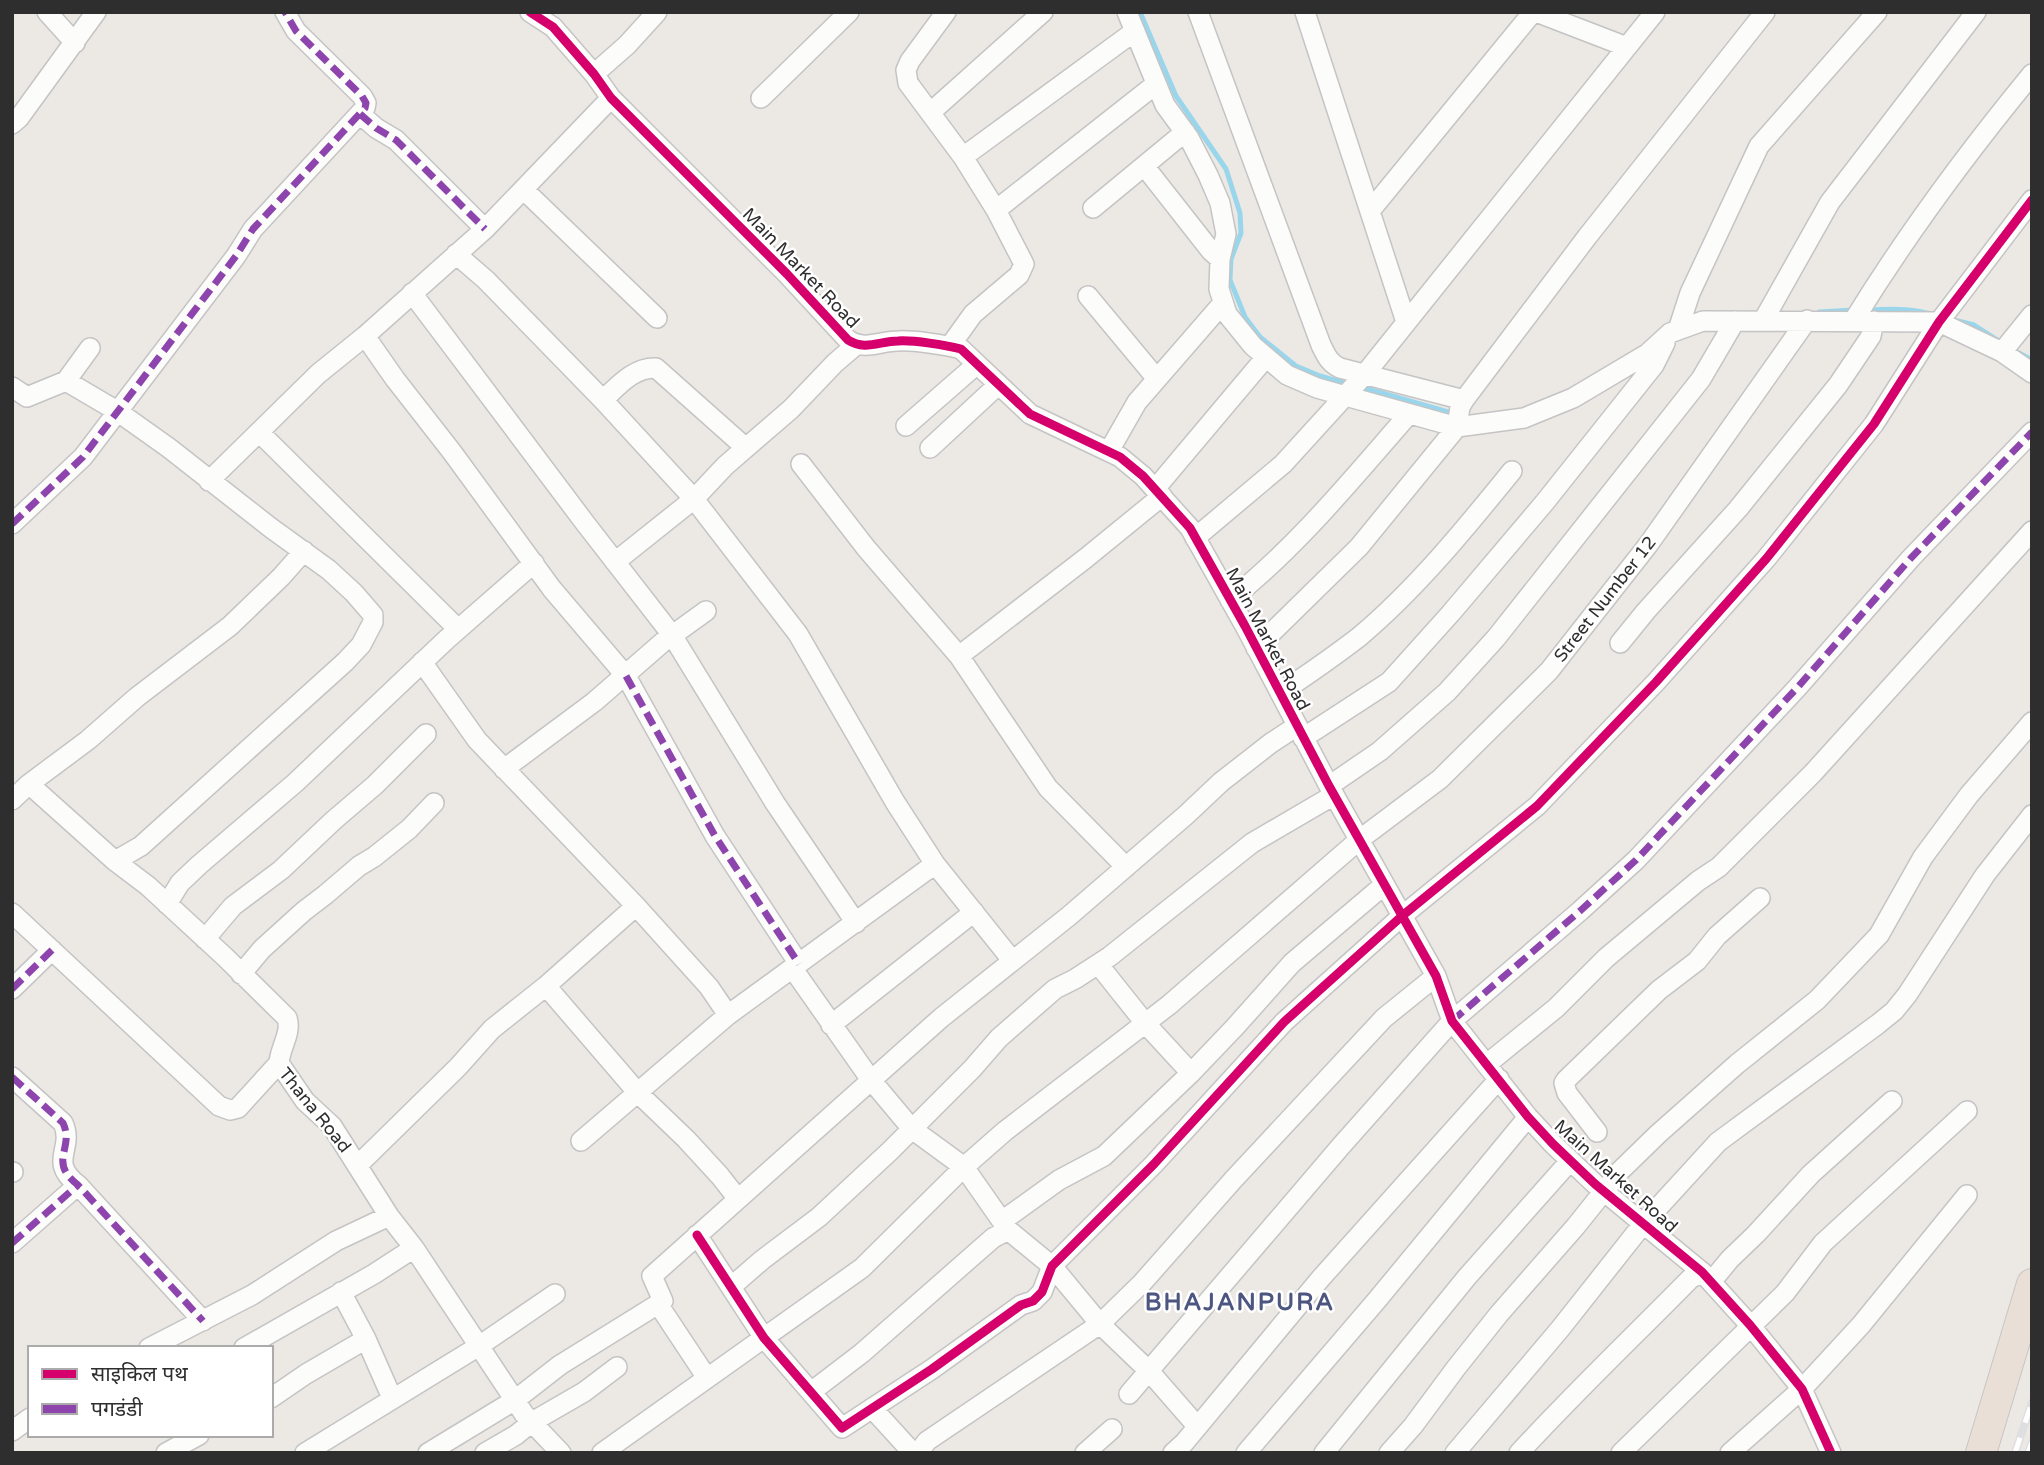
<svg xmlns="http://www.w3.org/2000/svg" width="2044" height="1465" viewBox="0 0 2044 1465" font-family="'Varela Round','Noto Sans Devanagari',sans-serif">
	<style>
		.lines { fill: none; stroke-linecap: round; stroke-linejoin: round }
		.stream { stroke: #99d6ec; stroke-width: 5 }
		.minor-casing { stroke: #c5c4c5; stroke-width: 22 }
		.highway-casing { stroke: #c6c5c4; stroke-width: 32 }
		.minor { stroke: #fcfcfb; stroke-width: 19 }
		.highway { stroke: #eadfd6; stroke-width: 30 }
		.rail-casing { stroke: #dfdfe1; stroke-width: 8 }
		.rail { stroke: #fff; stroke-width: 5; stroke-dasharray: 16; stroke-linecap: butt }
		.quiet { stroke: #8e44ad; stroke-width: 7; stroke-dasharray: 14 7; stroke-linecap: butt }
		.cycleway-casing { stroke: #fff; stroke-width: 13 }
		.cycleway { stroke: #d6006c; stroke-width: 9 }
		.labels { text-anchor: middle; stroke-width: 5; stroke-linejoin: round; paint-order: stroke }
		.street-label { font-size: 18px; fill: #2e2e2e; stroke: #fff }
		.district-label { font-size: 24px; font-weight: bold; letter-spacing: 2px; fill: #4d5680; stroke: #fff }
	</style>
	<rect width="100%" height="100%" fill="#ece8e4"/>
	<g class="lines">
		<path class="stream" d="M1140 12 1176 96 1226 169 1240 213 1241 233 1231 259 1230 280 1245 317 1260 337 1296 366 1320 376 1351 385
			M1868 310C1889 309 1911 308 1931 314
			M1819 312 1855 310
			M1958 321 1974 325 1999 341
			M2019 353 2032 360
			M1361 387 1455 414"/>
		<g class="minor-casing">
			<path id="minor" d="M47 12 75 43
				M530 12 553 27 594 74 611 98 787 274 848 340C865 351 880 341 898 341 914 340 945 345 961 349L1030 414 1120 457 1143 476 1190 528 1245 626 1329 786 1436 976 1452 1021 1528 1117 1553 1144 1595 1184 1702 1272 1750 1325 1802 1389 1831 1453
				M946 12 910 61 906 70 908 83 963 157 996 210 1024 264 1019 275 973 314 950 346
				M1127 12 1165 105 1189 138 1208 175 1220 203 1226 234 1220 259 1219 289 1227 314 1253 346 1287 375 1317 388 1457 427 1524 418 1573 398 1647 354 1670 333 1703 321 1939 322 2002 352 2032 373
				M1198 12 1321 345C1326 355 1329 363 1340 368L1464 400
				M1305 12 1406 322
				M1536 12 1627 47
				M594 74 627 45 657 12
				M761 98 849 12
				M931 112 1043 12
				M360 114 376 128 396 140 485 229
				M12 124 19 118 96 12
				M963 157 1135 31
				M1145 167 1211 251 1220 259
				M524 190 657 318
				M1093 208 1185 132
				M996 210 1156 84
				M1370 211 1533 12
				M456 254 486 280 603 400 694 499 798 634 895 802 935 864 1012 960
				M412 293 585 523 672 635 775 803 856 923
				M1088 296 1157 379
				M1854 320C1907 234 1967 153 2032 74
				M1763 321 1830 202 1976 12
				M1678 330 1690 293 1759 146 1877 12
				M365 336 395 379 452 452 552 589 626 676 715 836 799 964
				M2002 352 2032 315
				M66 381 90 348
				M12 387 27 397 66 381 117 411 169 448 271 528 329 570 354 593 373 615V622L361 645 345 662 141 846 115 861
				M603 400C618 386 634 367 656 368L746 448
				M906 426 977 364
				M259 432 458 629
				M930 448 998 385
				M1109 451 1137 402 1223 303
				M801 464 866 548 959 656 1048 788 1126 867
				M209 481 318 374 365 336 485 229 611 98
				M1155 489 1266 357
				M12 524 83 457 236 256 253 229 365 108 366 103 362 96 296 31 285 12
				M1195 538 1283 464 1365 374 1655 12
				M615 562 694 499 725 466 791 409 835 363 856 345
				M1230 600C1298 546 1352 479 1409 414
				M1620 643 1646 611 1738 509 1838 385 1871 336 1874 321
				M1256 648 1359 547 1457 427 1460 407 1464 400 1587 237 1765 12
				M959 656 1086 558 1162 496
				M422 662 477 740 636 906 709 987 728 1015
				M1280 693C1307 675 1333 657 1359 637 1416 589 1465 529 1512 471
				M1303 738 1389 682 1451 613 1545 502 1654 365 1665 343
				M504 769 594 702 663 642 706 611
				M29 784 115 861 148 886 225 957 287 1018C292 1033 280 1047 279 1063
				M1329 786 1380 751 1447 692 1496 638 1701 379 1735 321
				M12 800 29 784 88 740 137 697 230 626 281 577 304 551
				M167 904 180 883 199 865 295 783 446 640 534 563
				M12 913 219 1106 230 1110 238 1108 279 1063
				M205 939 233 906 281 870 334 820 375 785 426 734
				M1098 964 1145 1023 1191 1073
				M793 969 871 1080 912 1129 964 1167 1008 1230 1052 1266 1100 1324 1149 1371 1197 1426
				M241 974 262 949 304 911 325 895 359 866 374 857 409 829 434 803
				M546 986 638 1093 686 1139 720 1176 738 1199
				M12 989 52 950
				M831 1025 974 912
				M279 1063 305 1101 332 1126 389 1216 414 1248 524 1414 561 1453
				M1487 1064 1556 1008 1606 958 1698 881 1719 867 1813 773 2032 531
				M12 1077 63 1123C75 1149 47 1161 78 1185L203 1321
				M1597 1132 1567 1093 1564 1083 1566 1080 1659 990 1697 961 1717 936 1760 898
				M581 1141 728 1015 935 864
				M358 1165 458 1067 492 1029 546 986 636 906
				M12 1172H13
				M1002 1221 1059 1180 1104 1156 1191 1073 1235 1027 1292 963 1384 885
				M697 1235 764 1338 842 1428 932 1369 1021 1305 1033 1301 1042 1292 1052 1266 1154 1164 1284 1022 1402 916 1537 806 1656 682 1766 559 1874 424 1939 322 2032 200
				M12 1243 78 1185
				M1711 1282 1730 1259 1756 1234 1811 1174 1892 1101
				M732 1286 762 1260 819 1217 890 1151 972 1069 999 1038 1055 989 1075 979 1109 957 1252 843 1334 795
				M341 1292 366 1339 392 1398
				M658 1304 707 1378
				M149 1348 252 1295 336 1241 389 1216
				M244 1348 374 1274 414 1248
				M811 1392 862 1353 993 1238 1008 1230
				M1129 1394 1341 1146 1452 1021 1580 911 1636 860 1797 688 1911 558 2032 432
				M271 1398 306 1374 366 1339
				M872 1408 913 1453
				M12 1431 30 1418
				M166 1453 199 1435
				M305 1453 479 1346 555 1294
				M428 1453 515 1400 560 1365 663 1301 652 1276 941 1018 1069 916 1186 815 1221 782 1271 743 1297 726
				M485 1453 516 1435 532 1422 584 1392 617 1367
				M602 1453 862 1268 964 1167 1005 1131 1169 1005 1359 840 1440 779 1549 671 1648 545 1807 320
				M918 1453 927 1441 1100 1324 1142 1283 1233 1180 1384 1018 1436 976
				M1085 1453 1112 1429
				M1173 1453 1184 1443 1321 1278 1499 1079
				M1246 1453 1377 1300 1528 1117
				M1324 1453 1467 1277 1570 1161
				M1389 1453 1413 1426 1456 1368 1499 1314 1576 1226 1620 1171 1658 1134 1737 1064 1817 1000 1879 935 1923 857 1969 795 2032 722
				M1455 1453 1560 1329 1643 1224 1718 1142 1878 1024 1894 1011 1907 995 1985 875 2032 815
				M1519 1453C1574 1393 1633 1337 1690 1279L1702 1272
				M1621 1453 1785 1293 1823 1243 1967 1111
				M1730 1453 1802 1389 1861 1325 1967 1195"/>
		</g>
		<g class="highway-casing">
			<path id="highway" d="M1981 1453 2032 1284"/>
		</g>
		<use href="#minor" class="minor"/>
		<use href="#highway" class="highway"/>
		<g class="rail-casing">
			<path id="rail" d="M2015 1453 2032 1402
				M2028 1453 2032 1442"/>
		</g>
		<use href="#rail" class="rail"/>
		<path class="quiet" d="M360 114 376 128 396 140 485 229
			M12 524 83 457 236 256 253 229 365 108 366 103 362 96 296 31 285 12
			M626 676 715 836 799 964
			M12 989 52 950
			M1452 1021 1580 911 1636 860 1797 688 1911 558 2032 432
			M12 1077 63 1123C75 1149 47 1161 78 1185L203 1321
			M12 1172H13
			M12 1243 78 1185"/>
		<g class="cycleway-casing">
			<path id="cycleway" d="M530 12 553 27 594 74 611 98 787 274 848 340C865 351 880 341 898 341 914 340 945 345 961 349L1030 414 1120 457 1143 476 1190 528 1245 626 1329 786 1436 976 1452 1021 1528 1117 1553 1144 1595 1184 1702 1272 1750 1325 1802 1389 1831 1453
				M697 1235 764 1338 842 1428 932 1369 1021 1305 1033 1301 1042 1292 1052 1266 1154 1164 1284 1022 1402 916 1537 806 1656 682 1766 559 1874 424 1939 322 2032 200"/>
		</g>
		<use href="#cycleway" class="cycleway"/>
	</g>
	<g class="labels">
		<g class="street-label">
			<text transform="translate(801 268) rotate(46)" y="6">Main Market Road</text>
			<text transform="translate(1605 599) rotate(-52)" y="6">Street Number 12</text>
			<text transform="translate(1268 639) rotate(62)" y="6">Main Market Road</text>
			<text transform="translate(315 1110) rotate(51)" y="6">Thana Road</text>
			<text transform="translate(1616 1176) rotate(42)" y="6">Main Market Road</text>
		</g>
		<g class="district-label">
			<text x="1240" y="1310">BHAJANPURA</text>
		</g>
	</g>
	<rect width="2044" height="1465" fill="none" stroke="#2e2e2e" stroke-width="28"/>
	<rect x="28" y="1346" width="245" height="91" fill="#ffffff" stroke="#ababab" stroke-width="2"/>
	<rect x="42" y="1369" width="35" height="10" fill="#d6006c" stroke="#ababab" stroke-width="2"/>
	<text x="91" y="1381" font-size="21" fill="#2e2e2e">साइकिल पथ</text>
	<rect x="42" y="1404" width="35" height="10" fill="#8e44ad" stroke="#ababab" stroke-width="2"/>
	<text x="91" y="1416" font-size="21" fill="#2e2e2e">पगडंडी</text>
</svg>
